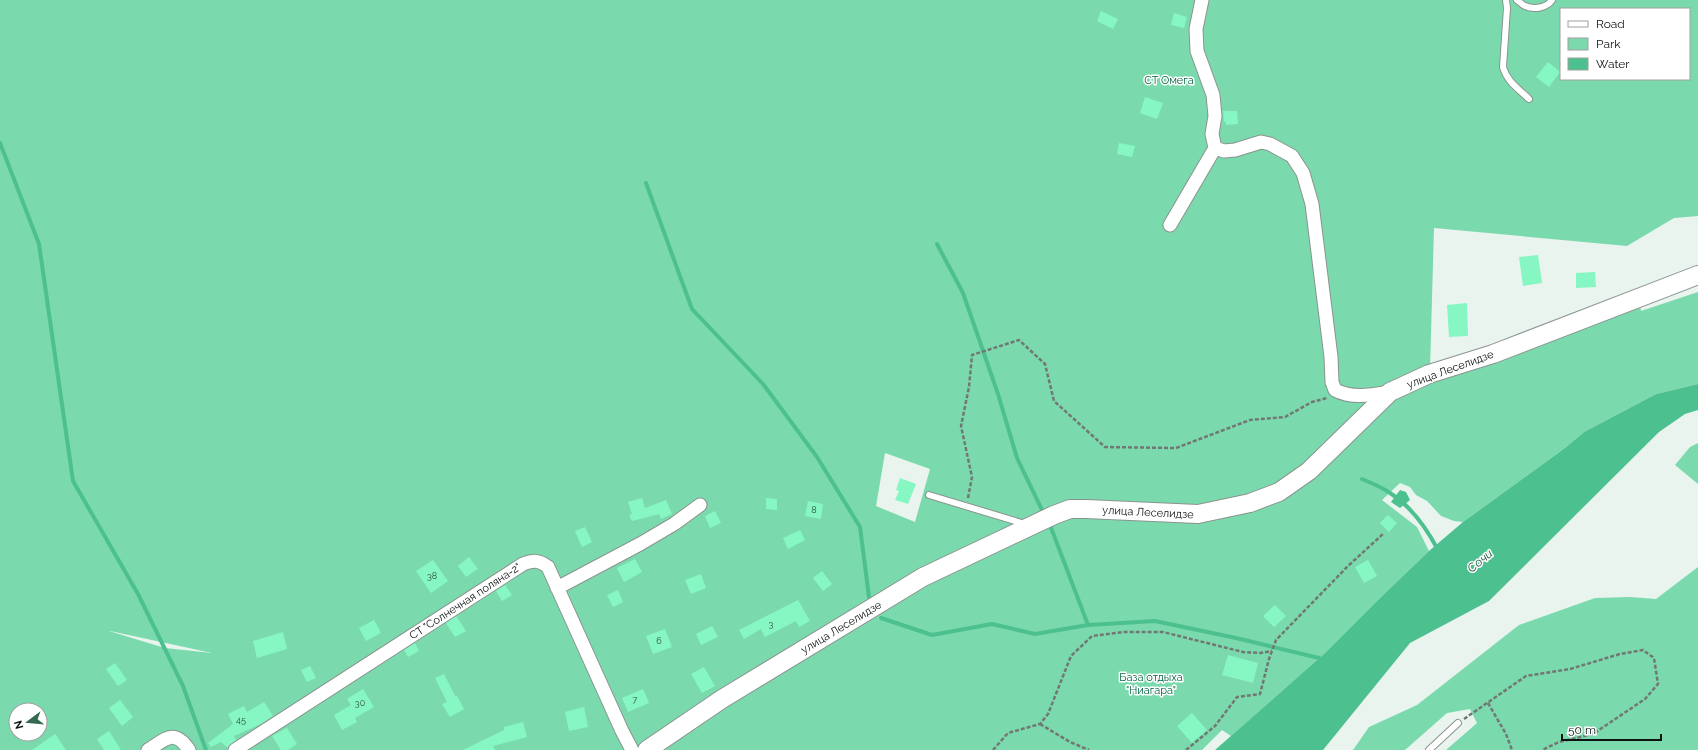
<svg xmlns="http://www.w3.org/2000/svg" width="1698" height="750" viewBox="0 0 1698 750" font-family="Raleway,sans-serif">
	<style>
		.green { fill: #7bdaad; fill-rule: evenodd }
		.water { fill: #4dc08f }
		.lines { fill: none; stroke-linecap: round; stroke-linejoin: round }
		.stream { stroke: #4dc08f; stroke-width: 4 }
		.building { fill: #86f7c3 }
		.lane-casing { stroke: #8a948f; stroke-width: 8 }
		.street-casing { stroke: #8a948f; stroke-width: 15 }
		.secondary-casing { stroke: #8a948f; stroke-width: 20 }
		.path { stroke: #717874; stroke-width: 2.5; stroke-dasharray: 4 2; stroke-linecap: butt }
		.lane { stroke: #fff; stroke-width: 6 }
		.street { stroke: #fff; stroke-width: 13 }
		.secondary { stroke: #fff; stroke-width: 18 }
		.labels { text-anchor: middle; stroke-width: 3; stroke-linejoin: round; paint-order: stroke }
		.number-label { font-size: 9px; fill: #2c4b3d }
		.park-label { font-size: 11px; fill: #005f3f; stroke: #fff }
		.street-label { font-size: 11px; fill: #0e1210; stroke: #fff }
		.water-label { font-size: 12px; font-style: italic; fill: #1b4b36; stroke: #fff }
	</style>
	<rect width="100%" height="100%" fill="#e9f4ee"/>
	<path class="green" d="M0 0H1698V216L1674 218 1627 246 1434 228 1430 369 1638 295 1641 311 1698 292V384L1656 394 1584 432 1565 448 1463 522 1454 521 1441 516 1427 501 1416 495 1410 487 1400 483 1382 500 1417 527 1429 551 1382 596 1325 653 1231 736 1222 730 1202 750H0ZM1561 9H1689V79H1561ZM885 453 930 469 915 522 876 506ZM109 631H110L212 653 165 648ZM16 710H40V734H16Z
		M1698 443V484L1675 465 1690 447Z
		M1698 567V750H1446L1477 723 1470 709 1447 713 1405 750H1353L1369 727 1417 705 1519 625 1595 598 1630 597 1656 599Z"/>
	<path class="water" d="M1698 384V410L1685 414 1659 432 1489 601 1410 643 1323 750H1215L1325 653 1382 596 1429 551 1463 522 1565 448 1584 432 1656 394Z
		M1400 490 1406 492 1410 500 1400 508 1391 502Z"/>
	<g class="lines">
		<path class="stream" d="M0 143 39 244 73 481 138 594 183 686 206 750
			M646 183 692 309 763 384 817 457 860 527 869 597
			M937 244 963 293 998 394 1017 458 1043 512
			M1362 479C1371 483 1382 487 1390 493 1412 507 1426 527 1438 550
			M1050 525 1088 625
			M881 618 932 635 992 624 1035 634 1088 625 1155 621 1236 638 1319 658"/>
	</g>
	<path class="building" d="M1101 11 1118 19 1113 29 1097 21Z
		M1174 13 1187 17 1184 28 1171 25Z
		M1548 62 1560 72 1549 87 1536 77Z
		M1145 97 1163 103 1157 119 1140 113Z
		M1223 111H1237L1238 124 1226 125V122H1224Z
		M1119 143 1135 146 1132 157 1117 154Z
		M1538 255 1542 283 1523 286 1519 257Z
		M1595 272 1596 287 1576 288V273Z
		M1467 303 1468 336 1449 337 1447 305Z
		M900 478 916 484 908 504 895 500 899 491 896 490Z
		M642 498 645 508 666 500 672 514 661 519 659 514 632 521 629 515 632 514 628 502Z
		M766 498 777 499V510L766 509Z
		M808 501 823 504 821 519 805 516Z
		M715 511 721 523 710 528 705 516Z
		M1388 515 1397 523 1389 532 1380 523Z
		M585 527 592 542 582 547 575 531Z
		M800 530 805 540 788 549 783 538Z
		M469 557 478 569 466 577 458 566Z
		M635 559 642 572 624 582 617 568Z
		M433 560 448 581 431 593 416 571Z
		M1368 560 1377 576 1364 583 1355 567Z
		M822 571 832 584 823 591 813 578Z
		M701 574 706 588 691 594 685 580Z
		M505 585 512 595 502 601 496 591Z
		M618 590 623 602 613 607 607 595Z
		M798 600 810 621 799 627 796 621 765 637 761 629 744 639 739 630Z
		M1275 605 1286 616 1274 627 1263 616Z
		M456 616 466 631 455 637 446 623Z
		M374 620 381 633 366 641 359 628Z
		M712 626 718 637 701 645 696 634Z
		M665 629 672 647 653 654 646 636Z
		M283 632 287 649 257 658 253 641Z
		M415 643 419 651 408 657 404 650Z
		M1228 655 1258 663 1253 683 1222 675Z
		M115 663 127 680 118 686 106 669Z
		M310 666 316 678 307 682 301 670Z
		M704 667 715 686 702 693 691 674Z
		M444 674 455 696H457L464 709 450 717 442 704 447 702 435 678Z
		M363 689 374 707 355 718 357 722 342 730 334 715 351 705 347 699Z
		M643 689 649 703 628 712 622 698Z
		M120 700 133 717 122 726 109 708Z
		M264 702 273 716 261 724 234 736 236 740 228 748 221 742 211 747 208 743 233 724 228 714 244 706 247 712Z
		M584 707 588 727 569 731 565 712Z
		M1192 713 1207 730 1192 743 1177 726Z
		M523 722 527 737 493 746 495 750H463L504 730V727Z
		M287 728 297 744 288 750H281L272 736Z
		M109 731 121 750H104L97 739Z
		M55 734 66 750H32Z"/>
	<g class="lines">
		<g class="lane-casing">
			<path id="lane" d="M1506 0 1507 8 1503 67C1507 82 1519 89 1529 99
				M1517 0C1520 2 1522 5 1525 6 1534 10 1547 8 1552 0
				M929 495 1025 524
				M1429 750 1458 723"/>
		</g>
		<g class="street-casing">
			<path id="street" d="M1215 148 1224 151 1235 150 1261 142 1270 144 1292 156 1303 173 1312 204 1331 357 1332 382 1335 390C1352 399 1372 395 1390 392
				M1170 225 1215 148 1212 134 1215 116 1213 95 1197 51 1196 29 1202 0
				M557 588 640 544 674 524 700 505
				M148 750C166 739 174 728 189 750
				M235 750 523 564C534 560 539 560 548 567L622 731 632 750"/>
		</g>
		<g class="secondary-casing">
			<path id="secondary" d="M647 750 722 699 923 577 1054 515 1070 509H1086L1198 514 1250 503 1279 492 1309 471 1390 392 1429 374 1493 354 1698 275"/>
		</g>
		<path class="path" d="M968 498 972 477 961 426 969 387 972 355 1019 340 1045 364 1054 401 1105 447 1176 448 1250 420 1285 417 1312 402 1327 398
			M1488 703 1506 734 1512 750
			M1464 719 1526 676 1570 669 1620 654 1643 650 1654 658 1658 684 1645 699 1593 734 1559 742 1542 750
			M1040 724 1070 742 1089 750
			M993 750 1008 733 1040 724 1048 714 1071 656 1092 636 1124 632H1163L1243 652 1260 653 1272 651
			M1186 750 1215 726 1237 697 1260 694 1269 659 1276 640 1348 566 1383 534"/>
		<use href="#lane" class="lane"/>
		<use href="#street" class="street"/>
		<use href="#secondary" class="secondary"/>
	</g>
	<g class="labels">
		<g class="number-label">
			<text x="814" y="513">8</text>
			<text x="432" y="579">38</text>
			<text x="771" y="627">3</text>
			<text x="659" y="644">6</text>
			<text x="635" y="703">7</text>
			<text x="360" y="706">30</text>
			<text x="241" y="723">45</text>
		</g>
		<g class="park-label">
			<text x="1169" y="84">СТ Омега</text>
			<text x="1151" y="681">База отдыха<tspan x="1151" dy="13">"Ниагара"</tspan></text>
		</g>
		<g class="street-label">
			<text transform="translate(1450 369) rotate(-20)" y="4">улица Леселидзе</text>
			<text transform="translate(1148 512) rotate(3)" y="4">улица Леселидзе</text>
			<text transform="translate(465 601) rotate(-33)" y="4">СТ "Солнечная поляна-2"</text>
			<text transform="translate(841 627) rotate(-31)" y="4">улица Леселидзе</text>
		</g>
		<g class="water-label">
			<text transform="translate(1480 561) rotate(-40)" y="4">Сочи</text>
		</g>
	</g>
	<rect x="1560" y="8" width="130" height="72" fill="#ffffff" stroke="#9fa09f"/>
	<rect x="1568" y="21" width="20" height="6" fill="#ffffff" stroke="#9fa09f"/>
	<text x="1596" y="28" font-size="12" fill="#0e1210">Road</text>
	<rect x="1568" y="38" width="20" height="12" fill="#7bdaad" stroke="#9fa09f"/>
	<text x="1596" y="48" font-size="12" fill="#0e1210">Park</text>
	<rect x="1568" y="58" width="20" height="12" fill="#4dc08f" stroke="#9fa09f"/>
	<text x="1596" y="68" font-size="12" fill="#0e1210">Water</text>
	<g transform="translate(28 722) rotate(254)"><circle r="19" fill="#ffffff" stroke="#9fa09f"/>
	<path d="M0-3L7 15L0 10L-7 15Z" fill="#336a51"/>
	<text y="-6" font-size="11" font-weight="bold" text-anchor="middle" fill="#0e1210">N</text>
	</g>
	<path d="M1562 734v6h99v-6" fill="none" stroke="#0e1210" stroke-width="2"/>
	<text x="1568" y="734" font-size="12" fill="#0e1210" stroke="#ffffff" stroke-width="3" paint-order="stroke">50 m</text>
</svg>
